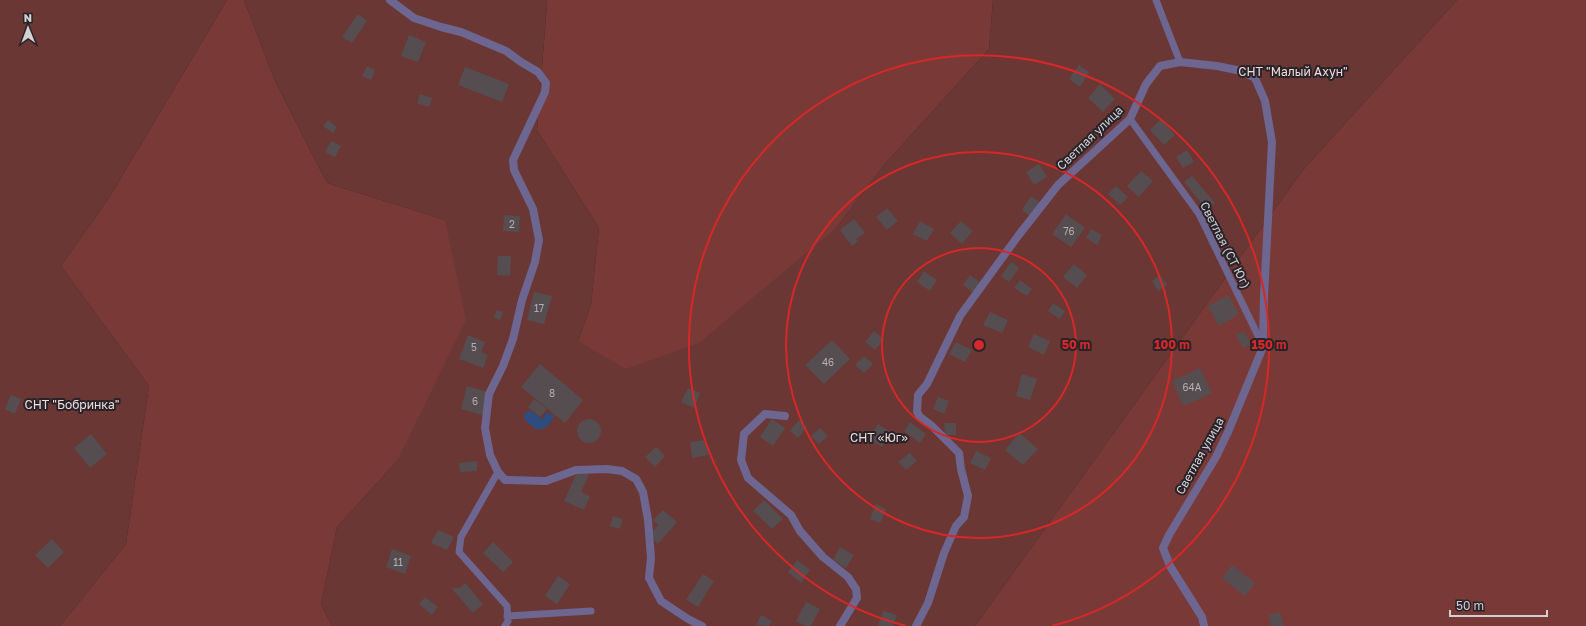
<svg xmlns="http://www.w3.org/2000/svg" width="1586" height="626" viewBox="0 0 1586 626" font-family="'Golos Text',sans-serif">
	<style>
		.green { fill: #6a3734 }
		.forest { fill: #793a37 }
		.water { fill: #2e4c7d }
		.building { fill: #564d50 }
		.lines { fill: none; stroke-linecap: round; stroke-linejoin: round }
		.service { stroke: #6c6691; stroke-width: 7 }
		.minor { stroke: #6c6691; stroke-width: 8 }
		.ring { fill: none; stroke: #d62828; stroke-width: 2 }
		.labels { text-anchor: middle; stroke-width: 4; stroke-linejoin: round; paint-order: stroke }
		.number-label { font-size: 10px; fill: #b4afb3 }
		.park-label { font-size: 12px; fill: #f1dcda; stroke: #282329 }
		.street-label { font-size: 12px; fill: #d3d0d4; stroke: #282329 }
		.centre { fill: #d62828; stroke: #282329; stroke-width: 2 }
		.ring-label { font-size: 12px; text-anchor: middle; font-weight: bold; fill: #d62828; stroke: #282329; stroke-width: 4; stroke-linejoin: round; paint-order: stroke }
	</style>
	<rect width="100%" height="100%" fill="#282329"/>
	<path class="green" d="M0 0H227L109 198 61 266 149 386 126 544 60 626H0Z
		M244 0H546L547 4 537 130 599 228 591 305 578 341 837 227 884 165 989 49 993 0H1457L1303 170 975 626H332L321 604 337 527 397 461 445 220 327 183 275 81Z"/>
	<path class="forest" d="M227 0H244L275 81 327 183 445 220 466 320 397 461 337 527 321 604 332 626H60L126 544 149 386 61 266 109 198Z
		M546 0H993L989 49 884 165 837 227 699 343 626 369 578 341 591 305 599 228 537 130 547 4Z
		M1457 0H1586V626H975L1303 170Z"/>
	<path class="water" d="M528 411H531L542 419 547 412 553 415 554 417C549 425 545 431 535 429L524 419V415Z"/>
	<path class="building" d="M358 14 367 21 352 43 342 37Z
		M409 35 426 42 418 62 401 56Z
		M1079 65 1089 72 1080 87 1069 79Z
		M367 66 375 70 371 80 362 76Z
		M465 67 509 84 502 102 458 85Z
		M1100 84 1115 99 1103 112 1088 98Z
		M420 94 432 98 429 107 417 103Z
		M1161 119 1175 135 1164 145 1150 130Z
		M328 120 337 127 333 133 323 126Z
		M331 141 341 146 335 157 325 152Z
		M1187 150 1194 162 1183 168 1176 157Z
		M1039 164 1047 177 1034 185 1026 172Z
		M1141 171 1153 181 1139 197 1127 186Z
		M1192 176 1215 203 1207 210 1184 182Z
		M1116 186 1128 197 1120 205 1108 194Z
		M1031 196 1040 202 1030 216 1022 210Z
		M887 208 898 221 887 230 876 217Z
		M1066 214 1085 228 1071 247 1052 234Z
		M504 215 520 216 519 232 503 231Z
		M854 219 865 233 856 239 858 241 852 246 840 230Z
		M920 221 934 229 927 241 913 234Z
		M961 221 973 231 962 244 950 233Z
		M1091 229 1102 235 1097 245 1086 238Z
		M498 256H511L510 276 497 275Z
		M1011 262 1019 268 1009 282 1001 276Z
		M1074 264 1087 275 1077 288 1063 277Z
		M924 271 937 280 930 291 917 282Z
		M970 275 981 283 974 293 963 285Z
		M1160 275 1167 285 1158 291 1152 281Z
		M1020 280 1032 289 1027 296 1014 288Z
		M534 292 552 296 544 324 527 320Z
		M1228 295 1239 314 1219 326 1208 306Z
		M1053 303 1065 311 1060 319 1048 311Z
		M497 310 503 312 500 320 494 317Z
		M990 312 1008 320 1002 333 983 325Z
		M874 331 884 339 875 350 865 342Z
		M1244 331 1251 344 1243 348 1236 335Z
		M1034 334 1050 341 1044 355 1028 347Z
		M468 335 485 342 481 352 488 355 483 368 459 359Z
		M832 340 850 359 824 384 805 365Z
		M956 342 972 350 965 362 949 354Z
		M864 356 873 364 864 373 855 365Z
		M540 364 583 400 565 423 521 387Z
		M1200 368 1212 393 1183 406 1172 381Z
		M1022 374 1037 379 1030 400 1016 396Z
		M467 386 488 392 482 415 461 409Z
		M688 388 700 393 694 408 681 402Z
		M11 395 21 399 15 414 5 409Z
		M938 397 949 401 944 414 933 409Z
		M534 399 547 409 540 417 528 407Z
		M577 431a12 12 0 1 1 24 0a12 12 0 1 1-24 0Z
		M772 419 785 428 773 446 760 437Z
		M799 420 807 427 798 438 790 431Z
		M910 422 926 434 920 443 904 431Z
		M944 423H956V435H945Z
		M878 424 892 433 882 447 869 438Z
		M820 428 828 436 819 444 811 436Z
		M1019 433 1038 449 1023 465 1005 450Z
		M91 434 107 454 90 468 74 448Z
		M706 440 709 455 692 458 690 442Z
		M656 447 665 456 655 467 645 457Z
		M976 451 991 458 985 470 970 463Z
		M910 453 917 461 906 470 898 462Z
		M477 461V471L460 472 459 463Z
		M578 470 589 475 581 492 590 496 584 510 564 501Z
		M764 500 783 519 772 529 753 511Z
		M876 504 886 509 880 523 870 519Z
		M663 510 677 522 658 544 649 535 658 525 653 520Z
		M613 516 623 519 620 529 610 526Z
		M438 530 454 537 447 550 431 543Z
		M52 539 64 552 48 568 35 555Z
		M493 542 513 562 503 572 483 553Z
		M840 547 854 555 846 568 833 560Z
		M392 549 411 556 405 574 386 567Z
		M797 560 810 570 801 583 788 572Z
		M1232 565 1255 583 1245 596 1222 578Z
		M703 574 714 581 698 607 686 600Z
		M558 576 570 584 557 604 545 596Z
		M465 583 483 604 473 613 451 588H460Z
		M425 597 438 607 432 615 419 604Z
		M806 602 820 609 811 626H806L796 621Z
		M883 611 897 615 893 626H878Z
		M1280 612 1284 626H1271L1268 615Z
		M761 615 772 621 769 626 756 625Z"/>
	<g class="lines">
		<path class="service" d="M1156 0 1180 62
			M1130 119 1199 214 1263 346
			M498 472 461 537 459 552 507 606 508 621 505 626
			M507 616 591 611"/>
		<path class="minor" d="M390 0 414 18 441 27 461 32 506 51 521 62 538 72 546 83 545 92 513 160 514 170 533 209 539 240 535 262 522 300 513 339 503 366 489 394 485 428 490 455 498 472 505 480 546 481 576 470 607 469 622 471 636 479 643 492 648 520 651 558 649 578 661 601 688 619 702 626
			M785 416 765 414 744 434 741 460 748 478 791 515 800 531 823 557 848 577 856 589 857 598 840 626
			M916 626 928 603 944 553 956 526 964 517 968 496 961 469 959 453 932 426 920 417 917 412 918 395 927 384 960 316 1018 236 1058 185 1130 119 1146 84 1160 66 1180 62 1217 66 1241 71 1255 78 1265 101 1272 142 1264 297 1263 347 1228 432 1216 457 1169 535 1163 548 1170 566 1202 617 1204 626"/>
	</g>
	<g class="ring">
		<circle cx="979" cy="345" r="97"/>
		<circle cx="979" cy="345" r="193"/>
		<path d="M906 626A290 290 0 1 1 1052 626"/>
	</g>
	<g class="labels">
		<g class="number-label">
			<text x="512" y="228">2</text>
			<text x="1069" y="235">76</text>
			<text x="539" y="312">17</text>
			<text x="474" y="351">5</text>
			<text x="828" y="366">46</text>
			<text x="1192" y="391">64А</text>
			<text x="552" y="397">8</text>
			<text x="475" y="405">6</text>
			<text x="398" y="566">11</text>
		</g>
		<g class="park-label">
			<text x="1293" y="76">СНТ "Малый Ахун"</text>
			<text x="72" y="409">СНТ "Бобринка"</text>
			<text x="879" y="442">СНТ «Юг»</text>
		</g>
		<g class="street-label">
			<text transform="translate(1090 138) rotate(-44)" y="4">Светлая улица</text>
			<text transform="translate(1225 245) rotate(63)" y="4">Светлая (СТ Юг)</text>
			<text transform="translate(1200 456) rotate(-61)" y="4">Светлая улица</text>
		</g>
	</g>
	<circle cx="979" cy="345" r="6" class="centre"/>
	<g class="ring-label">
		<text x="1076" y="349">50 m</text>
		<text x="1172" y="349">100 m</text>
		<text x="1269" y="349">150 m</text>
	</g>
	<g transform="translate(28 28) rotate(359)" stroke="#282329" stroke-width="3" paint-order="stroke">
	<path d="M0-3L7 15L0 10L-7 15Z" fill="#d3d0d4"/>
	<text y="-6" font-size="11" font-weight="bold" text-anchor="middle" fill="#d3d0d4">N</text>
	</g>
	<path d="M1450 610v6h97v-6" fill="none" stroke="#d3d0d4" stroke-width="2"/>
	<text x="1456" y="610" font-size="12" fill="#d3d0d4" stroke="#282329" stroke-width="3" paint-order="stroke">50 m</text>
</svg>
